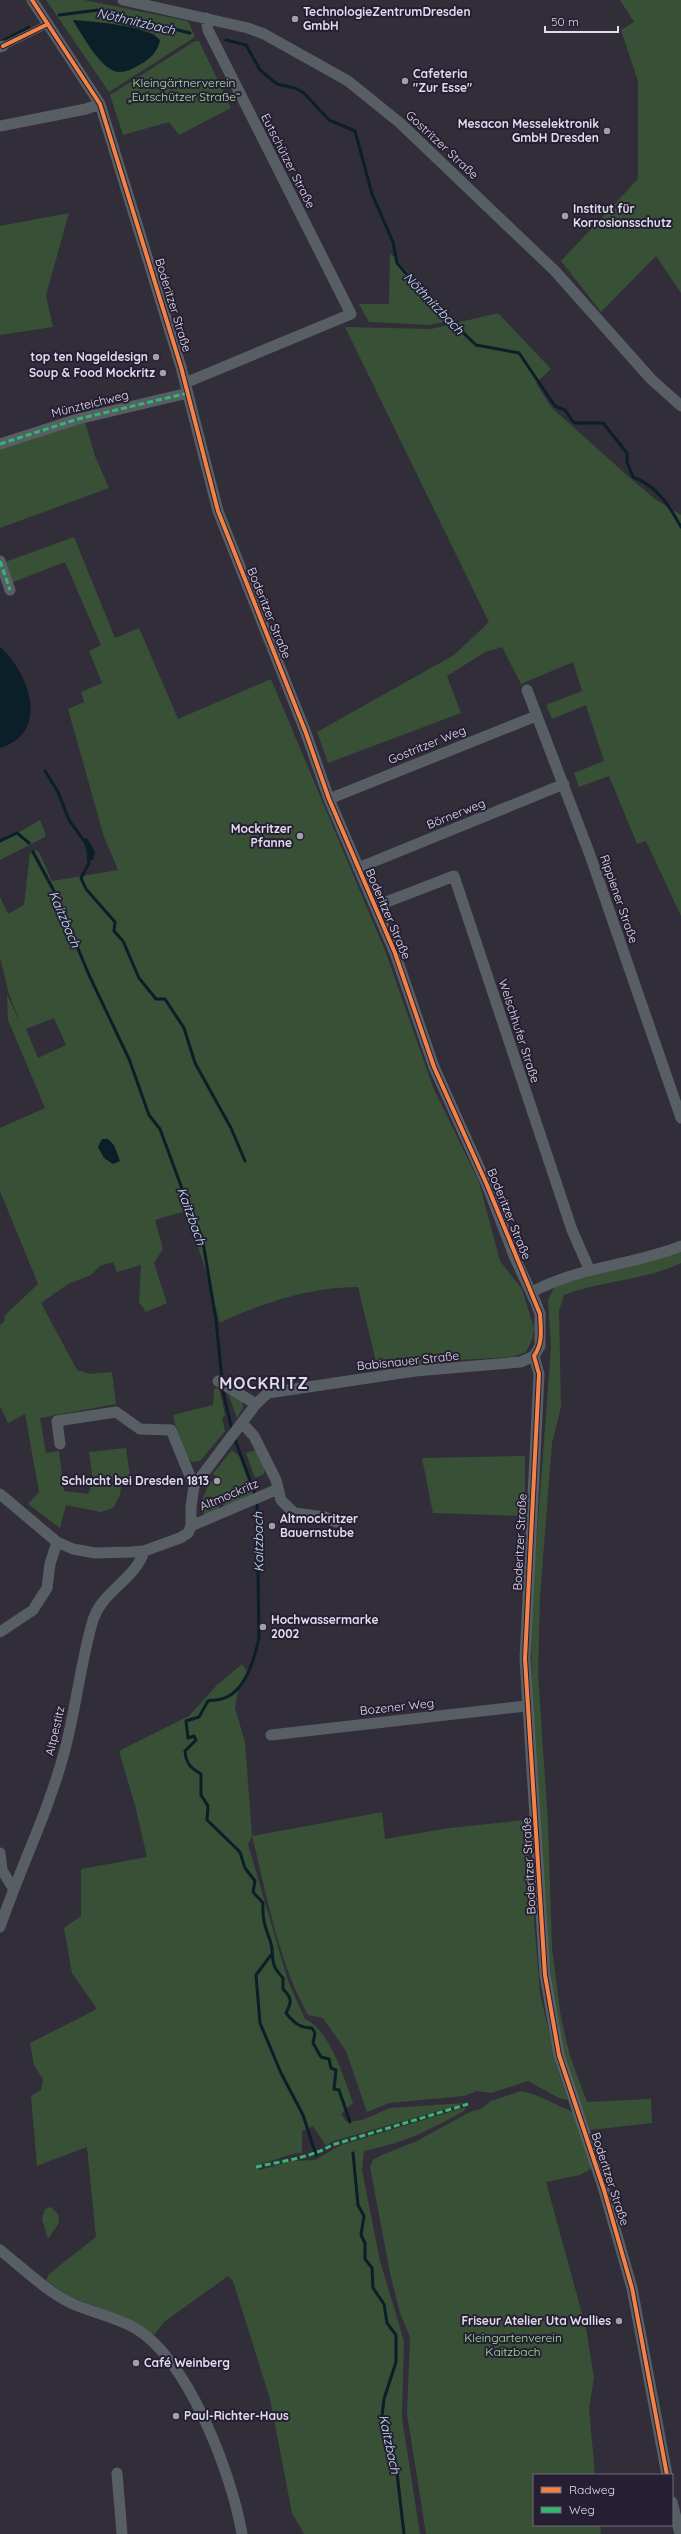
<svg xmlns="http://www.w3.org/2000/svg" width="681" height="2534" viewBox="0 0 681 2534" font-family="Quicksand,sans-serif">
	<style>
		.green { fill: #385035; fill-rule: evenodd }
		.water { fill: #0b1f28 }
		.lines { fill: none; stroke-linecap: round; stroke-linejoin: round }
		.stream { stroke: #0b1f28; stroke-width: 3 }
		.pedestrian { stroke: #575f64; stroke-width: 8 }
		.minor { stroke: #575f64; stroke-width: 11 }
		.quiet { stroke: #33b770; stroke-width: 3; stroke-dasharray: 6 3; stroke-linecap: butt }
		.cycleway-casing { stroke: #261f33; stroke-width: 6 }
		.cycleway { stroke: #f48246; stroke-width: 4 }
		.poi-dot { fill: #a39fac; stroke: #261f33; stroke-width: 1.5 }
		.labels { text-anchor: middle; stroke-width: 4; stroke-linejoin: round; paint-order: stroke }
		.poi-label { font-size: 12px; font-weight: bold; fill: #e0dcea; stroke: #261f33; text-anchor: start }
		.park-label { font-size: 12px; fill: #a4e09b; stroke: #261f33 }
		.street-label { font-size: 12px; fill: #e0dcea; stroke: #261f33 }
		.water-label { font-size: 13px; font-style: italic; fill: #c1e6f6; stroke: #261f33 }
		.district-label { font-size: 16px; font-weight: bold; letter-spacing: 1px; fill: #e0dcea; stroke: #261f33 }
	</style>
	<rect width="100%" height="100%" fill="#312e39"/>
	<path class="green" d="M46 0H84L188 21 195 37 109 92ZM73 21 106 23 155 34V52C110 95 98 57 73 21Z
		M620 0H681V293L656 256 601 312 561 261 638 179V81L621 30 634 22Z
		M195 41H199L231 108 179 135 169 122 123 135 110 95Z
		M69 213 46 295 53 327 0 335V226Z
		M390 253 453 320 430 325 369 322 359 304H389Z
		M498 313 551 369 536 383 551 407 630 478 655 499 681 515V916L646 841 637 844 609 776 579 787 574 773 604 761 586 705 552 719 546 705 582 691 573 662 521 684 502 647 485 652 447 676 461 713 328 763 317 732 454 655 489 622 345 327 431 329Z
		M85 422 95 456 109 488 0 528V448Z
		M74 537 115 638 139 628 178 719 271 679 386 953 433 1087 479 1182 500 1261 522 1289 534 1328 532 1340 526 1352 512 1357 458 1360 378 1370 358 1287C310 1287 262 1303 220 1323L205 1268 186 1211 155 1220 163 1249 154 1263 167 1303 146 1312 139 1302 141 1265 117 1272 113 1262 100 1266 91 1275 68 1284 41 1303 77 1370 90 1374 112 1372 116 1404 40 1418 46 1453 59 1451 64 1491 88 1494 93 1481 89 1452 126 1448 130 1476 125 1482 94 1481 121 1485 120 1495 113 1508 101 1512 66 1505 60 1528 28 1504 39 1492 25 1414 8 1423 0 1406V1325L4 1322 5 1315 38 1284 0 1191V1128L45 1108 8 1020 7 994 21 1025 9 994 0 958V897L8 914 24 905 30 853 36 850 39 852 52 881 118 870 104 837 68 709 84 702 81 692 102 683 89 651 101 645 65 562 11 583 5 562ZM54 1018 66 1045 38 1058 26 1029Z
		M40 820 45 832V837L0 860V843Z
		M681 1252V1263C644 1281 602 1280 564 1295L559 1311 561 1407 552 1443 540 1597 538 1673 548 1823 552 1948 561 2018 570 2056 587 2102 651 2099 652 2123 590 2130 565 2059 552 1995 532 1707 531 1614 551 1348 548 1300 555 1286Z
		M219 1388 225 1415 222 1419 225 1431 200 1461 192 1462 182 1452 173 1415 213 1405 214 1389Z
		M228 1393 242 1401 243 1408 237 1418Z
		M232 1450 239 1456 253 1494 224 1508 223 1500 218 1501 219 1509 205 1516 200 1505 210 1481 219 1484 221 1480 213 1474Z
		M256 1450 265 1468 264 1474 255 1478 246 1453Z
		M525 1456V1516L433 1513 422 1458Z
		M242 1664 248 1673 238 1691 235 1708 245 1742 252 1836 382 1812 385 1839 449 1828 526 1820 540 1993 558 2071 568 2100 559 2098 528 2081 491 2093 477 2091 464 2096 389 2103 367 2112 346 2051 323 2018 308 2015C278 1961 267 1896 252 1836L248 1844 288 1981 305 2019C330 2030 344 2078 353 2103L341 2114 347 2122 362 2120 390 2108 465 2103 331 2142 326 2146 313 2126 302 2131V2153H296L255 2166 260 2170 291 2161 315 2160 341 2145 466 2107 464 2111C427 2131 407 2142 364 2151L362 2170 380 2261 404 2341 402 2418 420 2534H304L292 2513 270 2399 233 2281 228 2276 164 2322 154 2335 127 2318 70 2297 46 2280 49 2274 96 2237 87 2147 37 2166 31 2096 41 2090 43 2079 34 2065 30 2043 97 2009 72 1973 64 1928 81 1916V1869L147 1857 136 1809 119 1751 189 1716 217 1685Z
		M521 2091C540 2095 554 2104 573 2112L592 2168 580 2175 546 2182 586 2328 594 2378 589 2408 595 2475H534V2525H600L601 2534H426L407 2414 410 2337 400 2313 390 2273 370 2167 373 2160 382 2155 417 2141 470 2112 481 2109 491 2101Z
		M51 2207 58 2214 59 2223 48 2239 42 2219 45 2209Z"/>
	<path class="water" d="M73 20C94 22 147 25 160 40 158 52 149 60 139 65 132 69 127 72 119 72 102 72 81 33 73 20Z
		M0 647C29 672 51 733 0 748Z
		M87 838 95 852 93 860H89L83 839Z
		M102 1139H108L114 1145 120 1161 113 1164 104 1158 98 1147Z"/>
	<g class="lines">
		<path class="stream" d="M59 15 98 10 190 33
			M226 40 246 45 260 70 277 84 295 88 304 93 329 120 355 131 372 194 393 242 397 263 429 300 476 345 519 353 555 406 565 410 574 423H603L627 453V462L633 477C657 486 669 505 681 527
			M1 42 29 27
			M45 771 58 792 69 820 84 841
			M0 841 17 833 29 843
			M33 852 54 891 89 975 129 1059 149 1115 160 1129 194 1221 202 1236 216 1320 222 1380
			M88 856 89 863 81 878 86 889 115 922 114 931 123 941 139 978 156 999H165L184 1028 195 1063 231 1128 245 1161
			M222 1387 232 1430
			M234 1437 256 1496
			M257 1501 259 1638C255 1657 246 1688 227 1697 222 1700 214 1700 208 1701L199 1717 186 1721 188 1738 194 1736 196 1740 185 1751C186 1764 191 1768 201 1774V1795L208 1806 207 1820 240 1852 245 1868 255 1881 253 1892 263 1903C262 1919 265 1927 270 1940 276 1958 267 1961 283 1978V1989C292 1998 292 2002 286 2013 294 2023 300 2028 312 2028L315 2033 313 2043 321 2057 329 2059 331 2068 336 2070 334 2089 339 2090 350 2122
			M271 1955 256 1975 260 2023 281 2073 303 2115 316 2155
			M353 2153 358 2205 364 2216 361 2235 365 2243V2259L372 2268 373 2288 384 2304 387 2323 396 2335V2362L384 2399 382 2416 396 2464 404 2534"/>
		<path class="pedestrian" d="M3 46 48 24"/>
		<path class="minor" d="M123 0 248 28 264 34 348 81 400 123 555 271 651 379 681 406
			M0 47 3 46
			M0 126 86 109 100 104
			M185 383 351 314 208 30 206 18
			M0 444 78 419 188 393
			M0 561 10 590
			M527 690 590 855 681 1118
			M329 799 536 716
			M358 868 564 784
			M376 906 454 876 572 1230 590 1271
			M532 1292C578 1267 633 1265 681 1246
			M534 1356 539 1374 525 1659 545 1975 559 2055 604 2190 632 2288 667 2475
			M218 1381 256 1404
			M243 1424 254 1436 276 1480 281 1500 294 1513 325 1517 336 1522
			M60 1444 57 1421 116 1412 140 1429 171 1430 194 1486
			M0 1494 57 1542 73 1549 95 1553 132 1552 144 1551 180 1538 188 1533 191 1526V1507L194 1486 256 1404 268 1393 415 1371 521 1362 534 1356 540 1346V1314L536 1303 515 1258 487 1185 434 1067 395 953 329 799 306 733 218 511 181 367 100 104 32 0
			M191 1526 278 1489
			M0 1632 33 1610 47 1588 50 1564 57 1542
			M271 1735 526 1706
			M0 1853 2 1870 13 1888
			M0 1927C20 1868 48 1813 64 1753 76 1710 80 1664 93 1620 102 1591 136 1579 144 1551
			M0 2250C23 2268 47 2292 73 2304 94 2313 116 2317 135 2328 189 2360 232 2475 242 2534
			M117 2473 122 2534
			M672 2502 680 2534"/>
		<path class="quiet" d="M0 444 78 419 188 393
			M0 561 10 590
			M256 2167C282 2161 310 2158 332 2145L468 2104"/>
		<g class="cycleway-casing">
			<path id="cycleway" d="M32 0 100 104 181 367 218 511 306 733 329 799 395 953 434 1067 487 1185 540 1314C541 1330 543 1343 534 1356L539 1374 525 1659 545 1975 559 2055 604 2190 632 2288 667 2475
				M3 46 48 24"/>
		</g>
		<use href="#cycleway" class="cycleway"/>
	</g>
	<g class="poi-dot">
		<circle cx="295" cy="19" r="4"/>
		<circle cx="405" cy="81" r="4"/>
		<circle cx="607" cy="131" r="4"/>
		<circle cx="565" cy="216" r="4"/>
		<circle cx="156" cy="357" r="4"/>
		<circle cx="163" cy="373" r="4"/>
		<circle cx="300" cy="836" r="4"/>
		<circle cx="217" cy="1481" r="4"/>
		<circle cx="272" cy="1526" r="4"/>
		<circle cx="263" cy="1627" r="4"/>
		<circle cx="619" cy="2321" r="4"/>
		<circle cx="136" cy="2363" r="4"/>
		<circle cx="176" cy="2416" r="4"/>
	</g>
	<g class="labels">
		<g class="poi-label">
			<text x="303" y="16">TechnologieZentrumDresden<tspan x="303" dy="14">GmbH</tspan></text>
			<text x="413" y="78">Cafeteria<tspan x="413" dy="14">"Zur Esse"</tspan></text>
			<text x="599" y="128" text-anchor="end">Mesacon Messelektronik<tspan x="599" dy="14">GmbH Dresden</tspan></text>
			<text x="573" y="213">Institut für<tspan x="573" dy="14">Korrosionsschutz</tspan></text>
			<text x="148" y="361" text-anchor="end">top ten Nageldesign</text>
			<text x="155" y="377" text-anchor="end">Soup &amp; Food Mockritz</text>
			<text x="292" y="833" text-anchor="end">Mockritzer<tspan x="292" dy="14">Pfanne</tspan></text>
			<text x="209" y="1485" text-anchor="end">Schlacht bei Dresden 1813</text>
			<text x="280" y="1523">Altmockritzer<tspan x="280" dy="14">Bauernstube</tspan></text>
			<text x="271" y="1624">Hochwassermarke<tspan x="271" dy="14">2002</tspan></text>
			<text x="611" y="2325" text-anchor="end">Friseur Atelier Uta Wallies</text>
			<text x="144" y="2367">Café Weinberg</text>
			<text x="184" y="2420">Paul-Richter-Haus</text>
		</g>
		<g class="park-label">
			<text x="184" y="87">Kleingärtnerverein<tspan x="184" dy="14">„Eutschützer Straße“</tspan></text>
			<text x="513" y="2342">Kleingartenverein<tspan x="513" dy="14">Kaitzbach</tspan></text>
		</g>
		<g class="street-label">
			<text transform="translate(442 145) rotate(43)" y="4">Gostritzer Straße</text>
			<text transform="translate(288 161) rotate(63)" y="4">Eutschützer Straße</text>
			<text transform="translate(173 305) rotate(73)" y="4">Boderitzer Straße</text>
			<text transform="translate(90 404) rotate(-14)" y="4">Münzteichweg</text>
			<text transform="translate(269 613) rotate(68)" y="4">Boderitzer Straße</text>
			<text transform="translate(427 745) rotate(-22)" y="4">Gostritzer Weg</text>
			<text transform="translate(456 814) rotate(-22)" y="4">Börnerweg</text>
			<text transform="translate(619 899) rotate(71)" y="4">Rippiener Straße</text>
			<text transform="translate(388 914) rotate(67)" y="4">Boderitzer Straße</text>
			<text transform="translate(519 1031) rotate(72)" y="4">Welschhufer Straße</text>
			<text transform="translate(509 1214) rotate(68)" y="4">Boderitzer Straße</text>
			<text transform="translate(408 1361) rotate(-6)" y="4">Babisnauer Straße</text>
			<text transform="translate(229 1495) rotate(-23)" y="4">Altmockritz</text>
			<text transform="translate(520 1542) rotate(-87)" y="4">Boderitzer Straße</text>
			<text transform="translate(397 1707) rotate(-6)" y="4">Bozener Weg</text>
			<text transform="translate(55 1731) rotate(-77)" y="4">Altpestitz</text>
			<text transform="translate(529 1866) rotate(-93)" y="4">Boderitzer Straße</text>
			<text transform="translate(610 2179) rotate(72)" y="4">Boderitzer Straße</text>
		</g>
		<g class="water-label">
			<text transform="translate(136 21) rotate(13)" y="5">Nöthnitzbach</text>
			<text transform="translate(434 303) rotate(46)" y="5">Nöthnitzbach</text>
			<text transform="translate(65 919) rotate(67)" y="5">Kaitzbach</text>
			<text transform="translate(192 1216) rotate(70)" y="5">Kaitzbach</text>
			<text transform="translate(258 1542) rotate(-91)" y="5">Kaitzbach</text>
			<text transform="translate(390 2444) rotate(78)" y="5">Kaitzbach</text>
		</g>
		<g class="district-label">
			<text x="264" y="1389">MOCKRITZ</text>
		</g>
	</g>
	<rect x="533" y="2474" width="140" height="52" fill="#261f33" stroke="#706b7c"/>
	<rect x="541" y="2487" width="20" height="6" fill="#f48246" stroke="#706b7c"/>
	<text x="569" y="2494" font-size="12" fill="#e0dcea">Radweg</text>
	<rect x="541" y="2507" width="20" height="6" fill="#33b770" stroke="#706b7c"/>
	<text x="569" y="2514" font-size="12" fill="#e0dcea">Weg</text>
	<path d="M545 26v6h73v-6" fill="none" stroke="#e0dcea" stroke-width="2"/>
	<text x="551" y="26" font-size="12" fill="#e0dcea" stroke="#261f33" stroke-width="3" paint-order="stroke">50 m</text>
</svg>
